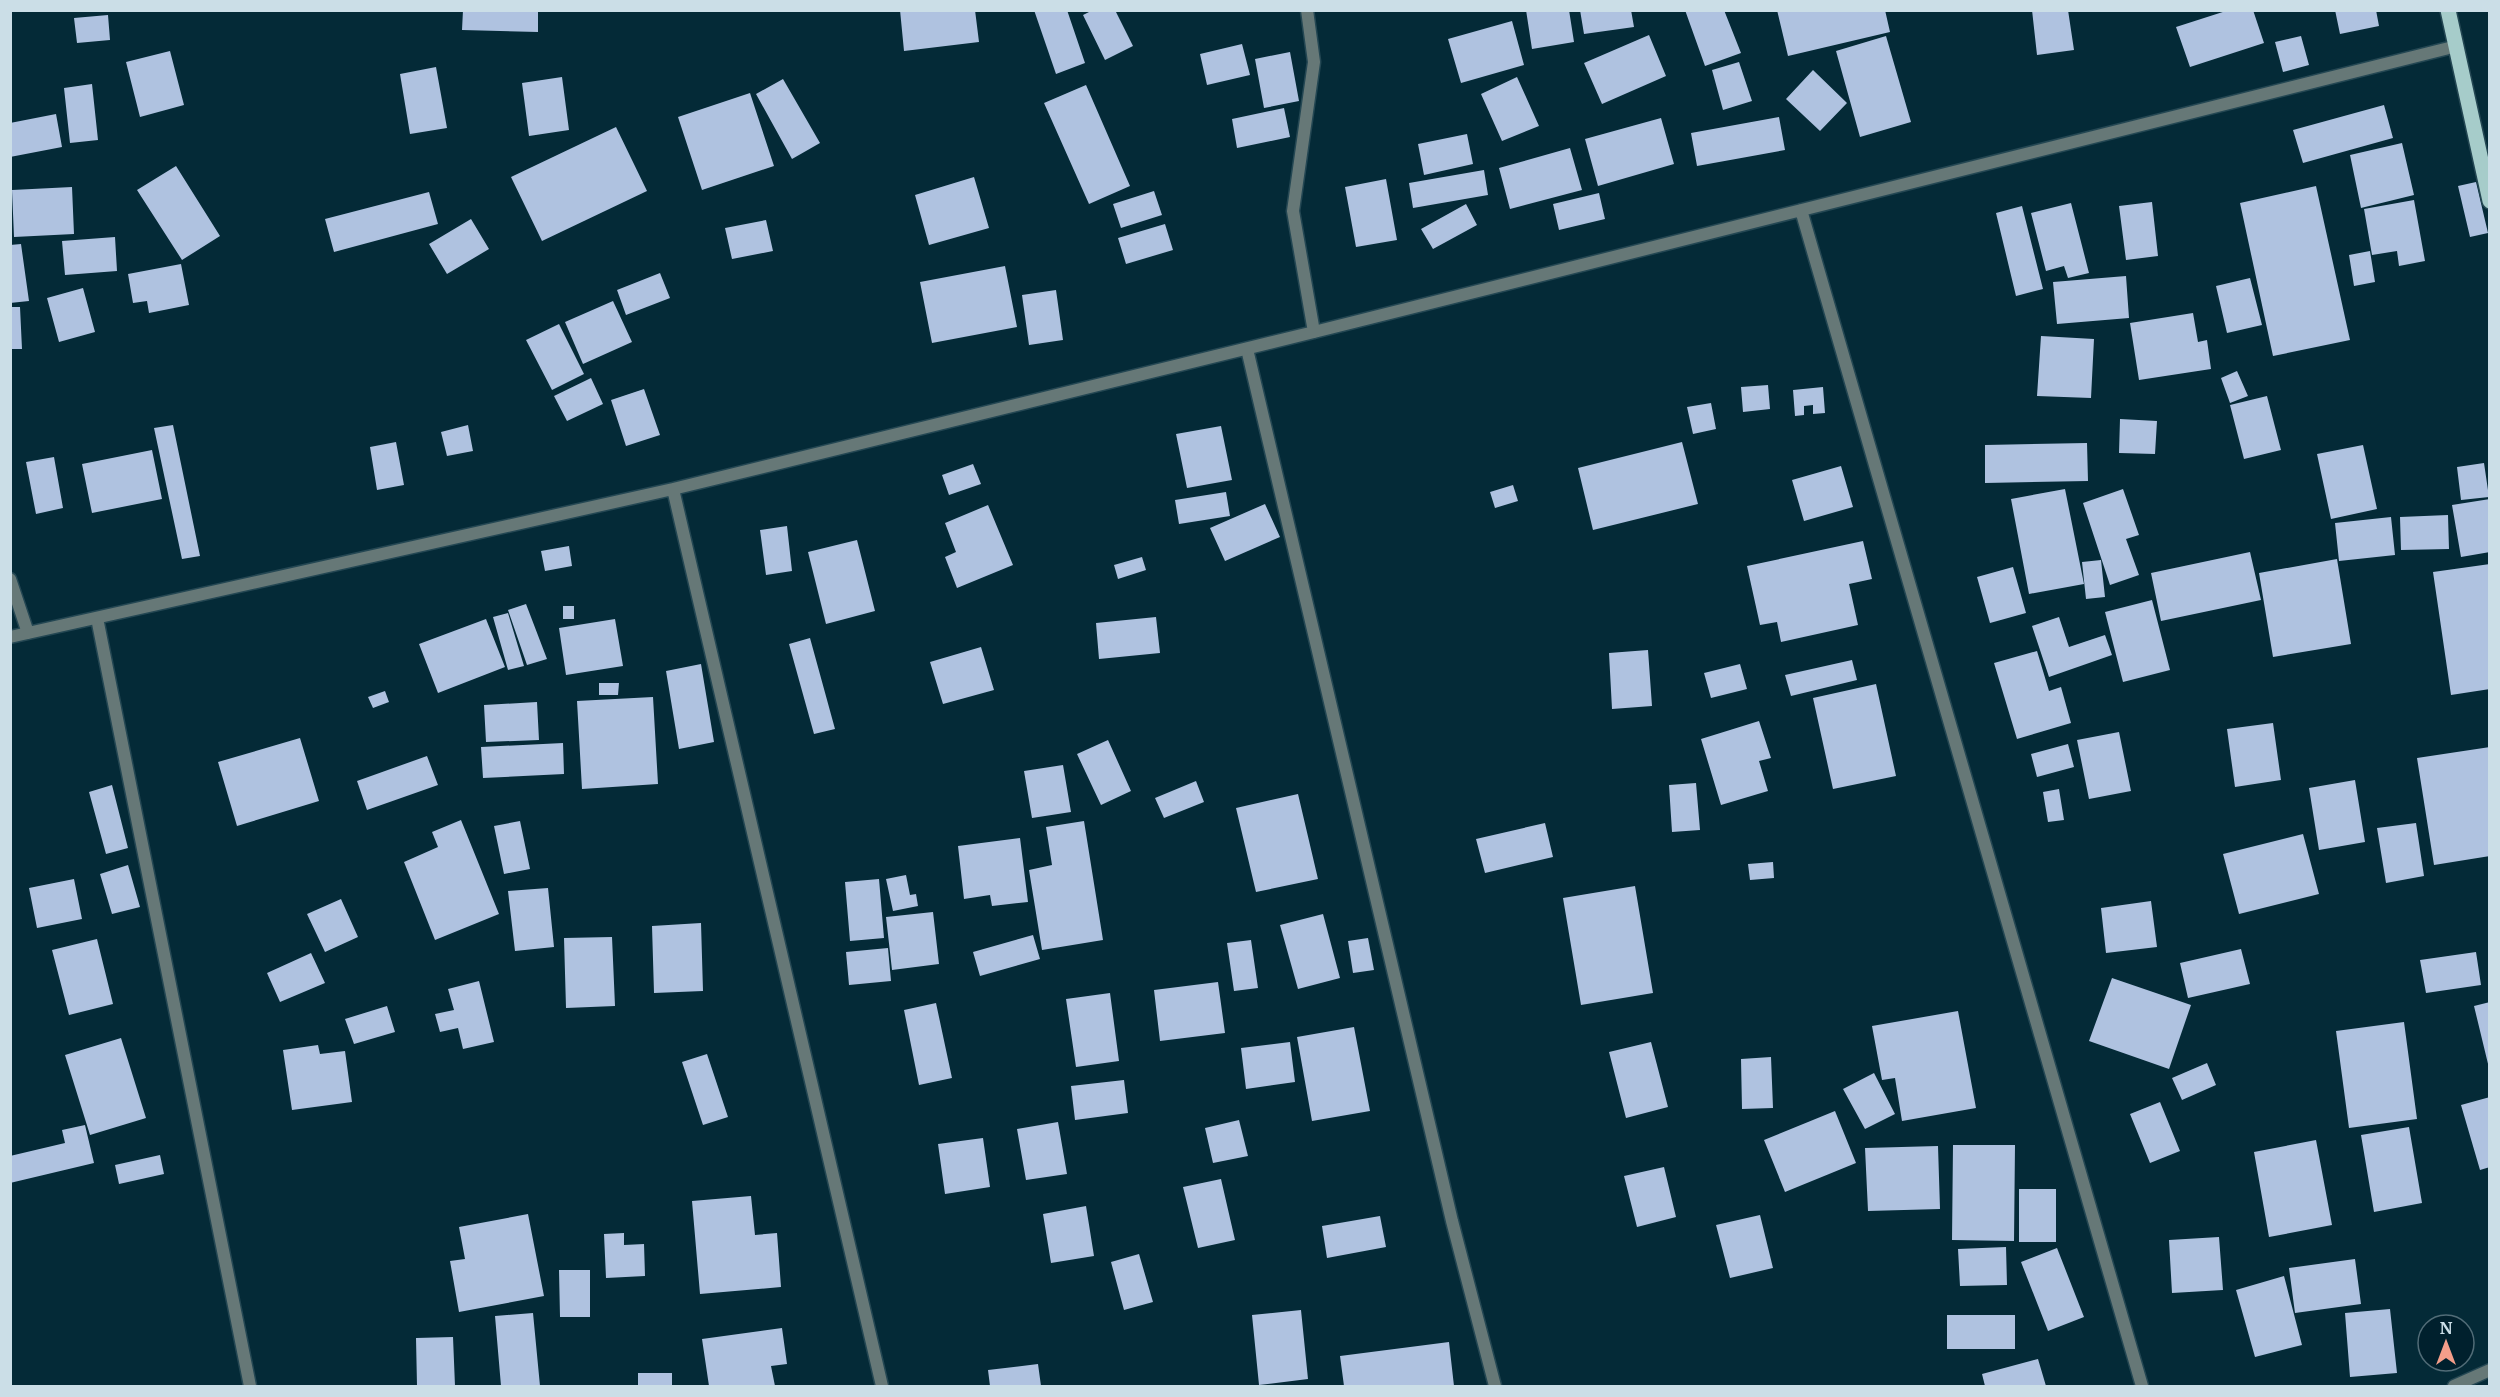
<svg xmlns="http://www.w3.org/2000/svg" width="2500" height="1397" font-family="Merriweather,serif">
<rect width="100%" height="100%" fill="#042a37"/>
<path fill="#afc2e0" d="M 463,10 L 538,10 L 538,32 L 462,30 Z
M 900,10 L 975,10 L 979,42 L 904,51 Z
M 1034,10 L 1067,10 L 1085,63 L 1056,74 Z
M 1093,10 L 1115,10 L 1133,46 L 1105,60 L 1083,15 Z
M 1526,10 L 1569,10 L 1574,42 L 1532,49 Z
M 1580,10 L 1631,10 L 1634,27 L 1584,34 Z
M 1685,10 L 1724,10 L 1741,53 L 1705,66 Z
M 1777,10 L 1885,10 L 1890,32 L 1788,56 Z
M 2032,10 L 2068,10 L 2074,50 L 2037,55 Z
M 2229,10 L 2253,10 L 2264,43 L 2190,67 L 2176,27 Z
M 2335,10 L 2376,10 L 2379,26 L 2340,34 Z
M 108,15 L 110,40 L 77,43 L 74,18 Z
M 1512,21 L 1524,65 L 1461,83 L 1448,39 Z
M 1649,35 L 1666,76 L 1602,104 L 1584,63 Z
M 1886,36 L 1911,122 L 1860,137 L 1836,51 Z
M 2301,36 L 2309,65 L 2283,72 L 2275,42 Z
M 1242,44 L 1250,75 L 1207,85 L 1200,54 Z
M 170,51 L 184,105 L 140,117 L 126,62 Z
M 1290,52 L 1299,101 L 1264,108 L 1255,59 Z
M 1739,62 L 1752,101 L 1723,110 L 1712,70 Z
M 436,67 L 447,128 L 410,134 L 400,74 Z
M 1813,70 L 1847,103 L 1820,131 L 1786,99 Z
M 562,77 L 569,130 L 529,136 L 522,83 Z
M 1517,77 L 1539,126 L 1502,141 L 1481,94 Z
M 783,79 L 820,143 L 792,159 L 756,94 Z
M 92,84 L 98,140 L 70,143 L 64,88 Z
M 1086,85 L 1130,186 L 1089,204 L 1044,103 Z
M 750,93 L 774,166 L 702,190 L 678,117 Z
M 2384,105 L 2393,138 L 2303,163 L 2293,130 Z
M 1284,108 L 1290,137 L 1237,148 L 1232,119 Z
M 56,114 L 62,147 L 10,157 L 10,123 Z
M 1779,117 L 1785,150 L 1697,166 L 1691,133 Z
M 1661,118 L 1674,164 L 1598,186 L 1585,139 Z
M 616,127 L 647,191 L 542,241 L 511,177 Z
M 1467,134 L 1473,164 L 1424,175 L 1418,144 Z
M 2402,143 L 2414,195 L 2361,208 L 2350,155 Z
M 1570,148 L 1582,190 L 1510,209 L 1499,168 Z
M 176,166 L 220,236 L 182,260 L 137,190 Z
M 1484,170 L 1488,195 L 1413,208 L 1409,183 Z
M 974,177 L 989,228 L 929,245 L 915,195 Z
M 1386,179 L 1397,240 L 1356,247 L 1345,187 Z
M 2476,182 L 2488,233 L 2470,237 L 2458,186 Z
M 2316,186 L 2350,340 L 2273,356 L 2240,203 Z
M 72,187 L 74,234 L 14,237 L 12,190 Z
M 1154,191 L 1162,215 L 1121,228 L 1113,204 Z
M 429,192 L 438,224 L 334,252 L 325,219 Z
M 1599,193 L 1605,219 L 1559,230 L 1553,204 Z
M 2414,200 L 2425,261 L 2399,266 L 2397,251 L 2372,255 L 2364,209 Z
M 2152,202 L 2158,256 L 2126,260 L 2119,206 Z
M 2071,203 L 2089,273 L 2068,278 L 2064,266 L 2046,271 L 2031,213 Z
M 1466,204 L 1477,225 L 1433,249 L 1421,229 Z
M 2022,206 L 2043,289 L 2016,296 L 1996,213 Z
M 471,219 L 489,249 L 447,274 L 429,244 Z
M 766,220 L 773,251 L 732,259 L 725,228 Z
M 1165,224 L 1173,250 L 1126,264 L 1118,238 Z
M 115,237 L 117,271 L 65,275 L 62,241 Z
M 21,244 L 29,301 L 10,303 L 10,245 Z
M 2370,251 L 2375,282 L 2354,286 L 2349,255 Z
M 181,264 L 189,305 L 149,313 L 147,301 L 133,303 L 128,274 Z
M 1005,266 L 1017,327 L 932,343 L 920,282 Z
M 660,273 L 670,298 L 626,315 L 617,290 Z
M 2126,276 L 2129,318 L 2057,324 L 2053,282 Z
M 2250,278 L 2262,325 L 2227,333 L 2216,286 Z
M 83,288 L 95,332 L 59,342 L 47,298 Z
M 1056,290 L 1063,340 L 1029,345 L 1022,295 Z
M 613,301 L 632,342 L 583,364 L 565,322 Z
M 10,307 L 20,307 L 22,349 L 10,349 Z
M 2193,313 L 2198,342 L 2207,340 L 2211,369 L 2139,380 L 2130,323 Z
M 559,324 L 584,374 L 552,390 L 526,340 Z
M 2041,336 L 2094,339 L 2091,398 L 2037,396 Z
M 2237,371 L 2248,396 L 2230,403 L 2221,378 Z
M 591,378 L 603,404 L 567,421 L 554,396 Z
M 1768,385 L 1770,409 L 1743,412 L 1741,387 Z
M 1823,387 L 1825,413 L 1813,414 L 1813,405 L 1804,406 L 1804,415 L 1795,416 L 1793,390 Z
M 644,389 L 660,435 L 626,446 L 611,400 Z
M 2267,396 L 2281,450 L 2244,459 L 2230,405 Z
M 1711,403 L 1716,429 L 1693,434 L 1687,407 Z
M 2120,419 L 2157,421 L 2155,454 L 2119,453 Z
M 173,425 L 200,556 L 182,559 L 154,428 Z
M 468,425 L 473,451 L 447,456 L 441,432 Z
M 1221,426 L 1232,480 L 1187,488 L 1176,434 Z
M 396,442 L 404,485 L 377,490 L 370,447 Z
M 1682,442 L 1698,504 L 1593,530 L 1578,468 Z
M 2087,443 L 2088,481 L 1985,483 L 1985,445 Z
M 2363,445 L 2377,509 L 2331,519 L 2317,454 Z
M 152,450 L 162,499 L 92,513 L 82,464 Z
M 54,457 L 63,508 L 36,514 L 26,462 Z
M 2484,463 L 2489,497 L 2461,500 L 2457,467 Z
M 973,464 L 981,484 L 949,495 L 942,475 Z
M 1841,466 L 1853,507 L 1804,521 L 1792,480 Z
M 1513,485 L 1518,501 L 1495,508 L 1490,492 Z
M 2065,489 L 2084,584 L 2029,594 L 2011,499 Z
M 2123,489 L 2139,535 L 2126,539 L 2139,575 L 2110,585 L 2083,503 Z
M 1226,492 L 1230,516 L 1179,524 L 1175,500 Z
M 2490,499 L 2490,552 L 2461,557 L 2452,505 Z
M 1265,504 L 1280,537 L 1225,561 L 1210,528 Z
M 988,505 L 1013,565 L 957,588 L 945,557 L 956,552 L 945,523 Z
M 2448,515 L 2449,549 L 2401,550 L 2400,517 Z
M 2391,517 L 2395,555 L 2339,561 L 2335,523 Z
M 787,526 L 792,571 L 766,575 L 760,530 Z
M 857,540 L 875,611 L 826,624 L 808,552 Z
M 1863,541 L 1872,579 L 1849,584 L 1858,625 L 1781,642 L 1777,622 L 1760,625 L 1747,566 Z
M 569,546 L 572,566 L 545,571 L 541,551 Z
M 2250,552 L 2261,600 L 2161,621 L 2151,573 Z
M 1142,557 L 1146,570 L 1118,579 L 1114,565 Z
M 2337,559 L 2351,644 L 2273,657 L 2259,573 Z
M 2101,560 L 2105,597 L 2086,599 L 2082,562 Z
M 2490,564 L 2490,689 L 2451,695 L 2433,572 Z
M 2013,567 L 2026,613 L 1990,623 L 1977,577 Z
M 2152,600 L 2170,670 L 2123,682 L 2105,612 Z
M 526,604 L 547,659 L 527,665 L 508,610 Z
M 563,606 L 574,606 L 574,619 L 563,619 Z
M 508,613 L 524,666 L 508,670 L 493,617 Z
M 1156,617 L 1160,653 L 1099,659 L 1096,623 Z
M 2059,617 L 2069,647 L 2105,635 L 2112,655 L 2049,677 L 2032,626 Z
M 486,619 L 505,667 L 438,693 L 419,644 Z
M 615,619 L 623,666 L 566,675 L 559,628 Z
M 810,638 L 835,729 L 814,734 L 789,644 Z
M 981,647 L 994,690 L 943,704 L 930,662 Z
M 1648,650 L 1652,706 L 1612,709 L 1609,653 Z
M 2037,651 L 2049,691 L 2061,687 L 2071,723 L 2017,739 L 1994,663 Z
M 1852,660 L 1857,680 L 1791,696 L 1785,675 Z
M 701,664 L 714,742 L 679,749 L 666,671 Z
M 1740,664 L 1747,689 L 1711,698 L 1704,673 Z
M 599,683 L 619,683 L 618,695 L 599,695 Z
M 1876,684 L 1896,776 L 1833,789 L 1813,698 Z
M 385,691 L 389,702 L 373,708 L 368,697 Z
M 653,697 L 658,784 L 582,789 L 577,701 Z
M 537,702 L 539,740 L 486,742 L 484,705 Z
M 1759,721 L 1771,758 L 1759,761 L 1768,791 L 1721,805 L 1701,739 Z
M 2273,723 L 2281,780 L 2235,787 L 2227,729 Z
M 2119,732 L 2131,791 L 2089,799 L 2077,740 Z
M 300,738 L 319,801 L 237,826 L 218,762 Z
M 1108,740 L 1131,791 L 1101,805 L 1077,754 Z
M 563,743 L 564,774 L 483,778 L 481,747 Z
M 2068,744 L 2074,767 L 2037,777 L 2031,754 Z
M 2490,747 L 2490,856 L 2434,865 L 2417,758 Z
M 427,756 L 438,785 L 367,810 L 357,781 Z
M 1063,765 L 1071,812 L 1032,818 L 1024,771 Z
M 2355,780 L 2365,842 L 2319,850 L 2309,788 Z
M 1196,781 L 1204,802 L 1164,818 L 1155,798 Z
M 1696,783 L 1700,830 L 1672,832 L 1669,785 Z
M 112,785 L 128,848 L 106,854 L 89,792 Z
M 2059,789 L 2064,820 L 2048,822 L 2043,792 Z
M 1298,794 L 1318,879 L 1256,892 L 1236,808 Z
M 461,820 L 499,914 L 435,940 L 404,862 L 438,847 L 432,832 Z
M 520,821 L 530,869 L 504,874 L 494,826 Z
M 1084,821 L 1103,940 L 1042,950 L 1029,870 L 1052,865 L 1046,827 Z
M 1545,823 L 1553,857 L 1485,873 L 1476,839 Z
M 2416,823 L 2424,876 L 2386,883 L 2377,828 Z
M 2303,834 L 2319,894 L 2239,914 L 2223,854 Z
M 1020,838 L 1028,902 L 992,906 L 990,895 L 964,899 L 958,846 Z
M 1773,862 L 1774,878 L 1750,880 L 1748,864 Z
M 128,865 L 140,907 L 112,914 L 100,874 Z
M 906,875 L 910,895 L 916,894 L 918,906 L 893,911 L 886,879 Z
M 74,879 L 82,919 L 37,928 L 29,888 Z
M 879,879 L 884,938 L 850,941 L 845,882 Z
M 1635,886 L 1653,993 L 1581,1005 L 1563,898 Z
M 548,888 L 554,947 L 515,951 L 508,891 Z
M 341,899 L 358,937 L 325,952 L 307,914 Z
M 2151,901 L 2157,947 L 2106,953 L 2101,908 Z
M 933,912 L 939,964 L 892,970 L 886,917 Z
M 1323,914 L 1340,978 L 1298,989 L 1280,925 Z
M 701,923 L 703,991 L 654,993 L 652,926 Z
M 1033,935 L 1040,959 L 980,976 L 973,952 Z
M 612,937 L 615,1006 L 566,1008 L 564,938 Z
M 1368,938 L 1374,970 L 1353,973 L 1348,941 Z
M 97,939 L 113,1004 L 69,1015 L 52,950 Z
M 1251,940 L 1258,988 L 1234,991 L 1227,943 Z
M 888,948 L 891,981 L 849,985 L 846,952 Z
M 2241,949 L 2250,984 L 2188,998 L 2180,963 Z
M 2476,952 L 2481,985 L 2426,993 L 2420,960 Z
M 311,953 L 325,983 L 280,1002 L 267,973 Z
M 2112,978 L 2191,1005 L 2169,1069 L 2089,1041 Z
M 479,981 L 494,1042 L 463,1049 L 458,1028 L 440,1032 L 435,1014 L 454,1010 L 448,989 Z
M 1218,982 L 1225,1033 L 1160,1041 L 1154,990 Z
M 1110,993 L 1119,1061 L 1076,1067 L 1066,999 Z
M 2490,1002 L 2490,1068 L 2489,1068 L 2474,1006 Z
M 936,1003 L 952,1078 L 919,1085 L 904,1010 Z
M 387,1006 L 395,1032 L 354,1044 L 345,1019 Z
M 1958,1011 L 1976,1108 L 1902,1121 L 1895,1078 L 1882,1080 L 1872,1026 Z
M 2404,1022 L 2417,1119 L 2349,1128 L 2336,1031 Z
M 1354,1027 L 1370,1111 L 1312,1121 L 1297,1037 Z
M 121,1038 L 146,1118 L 90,1135 L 65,1055 Z
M 1290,1042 L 1295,1082 L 1246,1089 L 1241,1048 Z
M 1651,1042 L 1668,1107 L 1626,1118 L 1609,1052 Z
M 318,1045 L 320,1054 L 345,1051 L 352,1102 L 292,1110 L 283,1050 Z
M 707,1054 L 728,1117 L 703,1125 L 682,1062 Z
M 1771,1057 L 1773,1108 L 1742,1109 L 1741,1059 Z
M 2207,1063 L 2216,1085 L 2182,1100 L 2172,1078 Z
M 1874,1073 L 1895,1114 L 1865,1129 L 1843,1089 Z
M 1124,1080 L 1128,1113 L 1075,1120 L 1071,1086 Z
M 2490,1097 L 2490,1167 L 2480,1170 L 2461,1105 Z
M 2160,1102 L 2180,1151 L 2150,1163 L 2130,1114 Z
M 1835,1111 L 1856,1163 L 1785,1192 L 1764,1140 Z
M 1239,1120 L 1248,1156 L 1213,1163 L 1205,1128 Z
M 1058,1122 L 1067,1174 L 1026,1180 L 1017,1129 Z
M 85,1125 L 94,1163 L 10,1183 L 10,1156 L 65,1143 L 62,1130 Z
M 2409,1127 L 2422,1203 L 2374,1212 L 2361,1135 Z
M 983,1138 L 990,1187 L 945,1194 L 938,1144 Z
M 2316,1140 L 2332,1225 L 2269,1237 L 2254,1152 Z
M 1953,1145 L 2015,1145 L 2014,1241 L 1952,1240 Z
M 1938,1146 L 1940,1209 L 1868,1211 L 1865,1148 Z
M 160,1155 L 164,1174 L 119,1184 L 115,1165 Z
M 1664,1167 L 1676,1217 L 1637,1227 L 1624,1176 Z
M 1221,1179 L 1235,1240 L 1198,1248 L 1183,1187 Z
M 2019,1189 L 2056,1189 L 2056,1242 L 2019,1242 Z
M 751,1196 L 755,1235 L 777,1233 L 781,1287 L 700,1294 L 692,1201 Z
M 1086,1206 L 1094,1256 L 1051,1263 L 1043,1214 Z
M 528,1214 L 544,1296 L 459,1312 L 450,1261 L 465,1259 L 459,1227 Z
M 1760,1215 L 1773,1268 L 1730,1278 L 1716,1225 Z
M 1380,1216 L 1386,1247 L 1327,1258 L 1322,1226 Z
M 624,1233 L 624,1245 L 644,1244 L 645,1276 L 606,1278 L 604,1234 Z
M 2219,1237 L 2223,1290 L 2172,1293 L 2169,1240 Z
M 2006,1247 L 2007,1285 L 1960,1286 L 1958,1249 Z
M 2057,1248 L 2084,1317 L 2048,1331 L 2021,1262 Z
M 1139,1254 L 1153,1302 L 1124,1310 L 1111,1262 Z
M 2355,1259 L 2361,1304 L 2295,1313 L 2289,1268 Z
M 559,1270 L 590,1270 L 590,1317 L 560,1317 Z
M 2284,1276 L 2302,1345 L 2255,1357 L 2236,1290 Z
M 2390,1309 L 2397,1373 L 2350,1377 L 2345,1313 Z
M 1301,1310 L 1308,1379 L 1259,1385 L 1252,1315 Z
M 533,1313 L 540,1386 L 501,1386 L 495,1316 Z
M 1947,1315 L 2015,1315 L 2015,1349 L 1947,1349 Z
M 782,1328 L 787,1364 L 771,1366 L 775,1386 L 709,1386 L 702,1339 Z
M 453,1337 L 455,1386 L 417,1386 L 416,1338 Z
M 1449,1342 L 1454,1386 L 1344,1386 L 1340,1356 Z
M 2038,1359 L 2046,1386 L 1985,1386 L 1982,1374 Z
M 1038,1364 L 1041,1386 L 990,1386 L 988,1370 Z
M 638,1373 L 672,1373 L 672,1386 L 638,1386 Z"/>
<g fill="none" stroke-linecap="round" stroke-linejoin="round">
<g stroke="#244753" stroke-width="15">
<path id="street" d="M 1307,10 L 1314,62 L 1293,211 L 1314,332
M 1801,210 L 2142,1386
M 1247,349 L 1452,1221 L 1495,1386
M 673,489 L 882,1386
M 10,579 L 28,633
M 97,618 L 250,1386
M 10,637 L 673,489 L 1314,332 L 2457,46
M 2454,1386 L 2490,1370"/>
</g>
<g stroke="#244753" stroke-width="18">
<path id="primary" d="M 2448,10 L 2490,201"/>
</g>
<use href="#street" stroke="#667877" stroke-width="12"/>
<use href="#primary" stroke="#a6ccca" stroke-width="15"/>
</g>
<rect width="2500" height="1397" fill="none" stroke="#cbdee7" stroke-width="24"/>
<g transform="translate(2446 1343)"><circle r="28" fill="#00202d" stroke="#516c77" stroke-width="1.5"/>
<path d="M0-4.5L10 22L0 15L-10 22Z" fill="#f49e8a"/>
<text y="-9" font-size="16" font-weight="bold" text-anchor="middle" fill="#cbdee7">N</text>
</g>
</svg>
